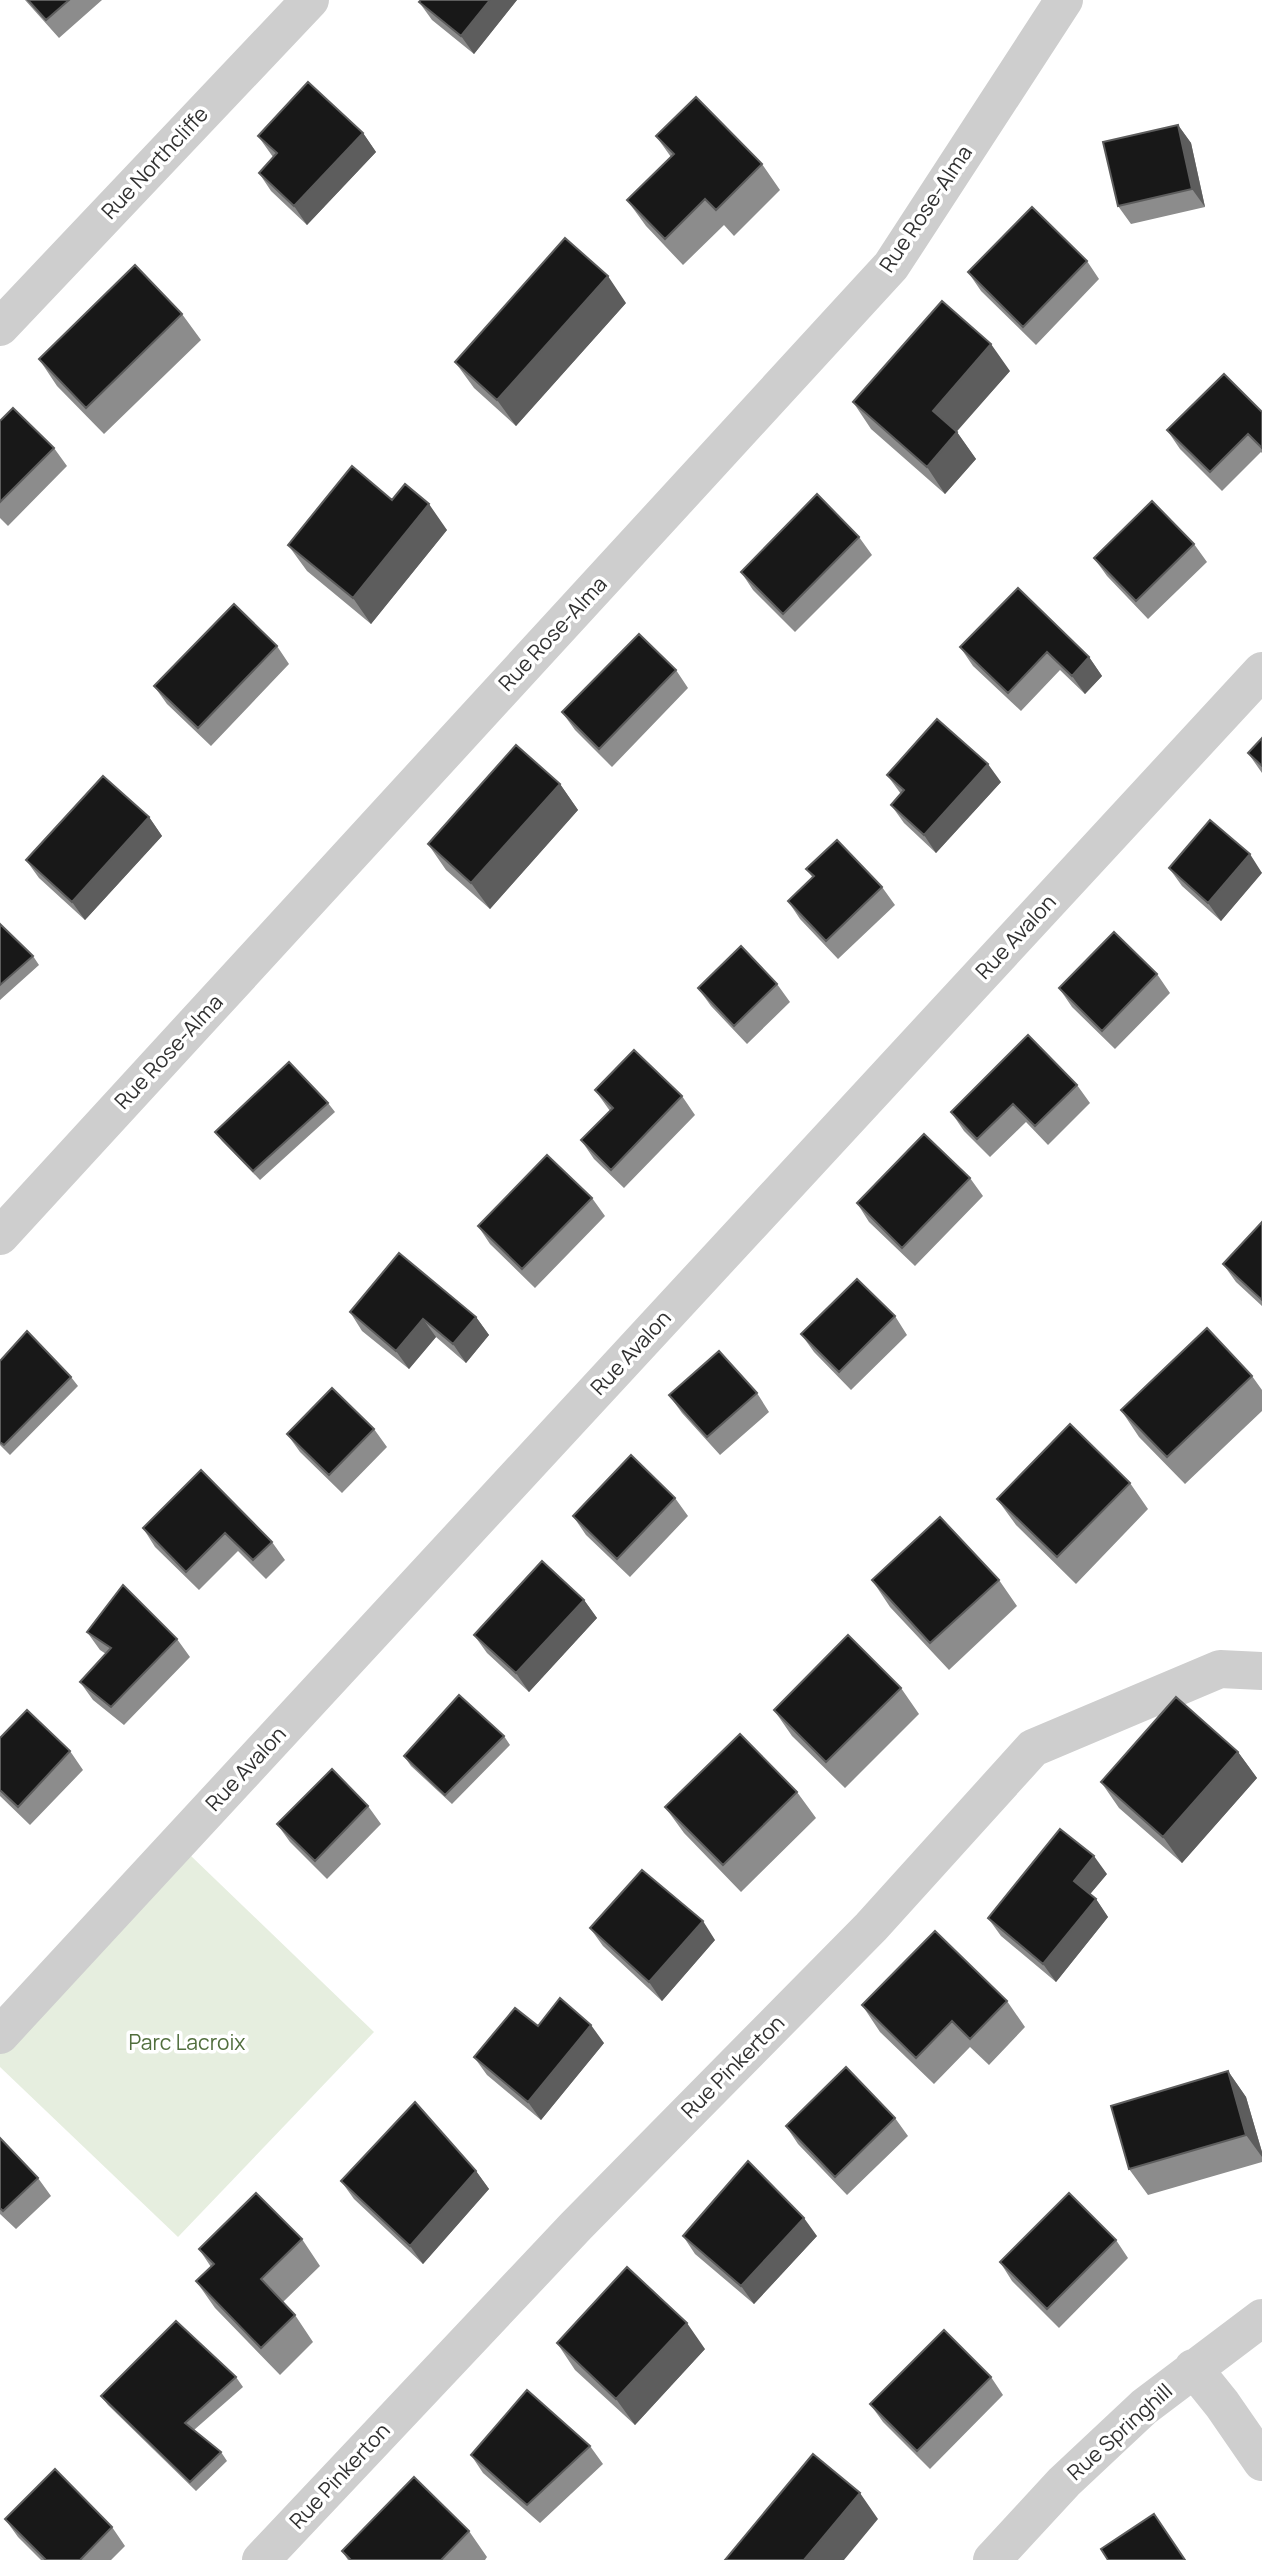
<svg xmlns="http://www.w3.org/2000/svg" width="1262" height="2560" font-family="Manrope,sans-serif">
<rect width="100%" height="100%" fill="#fff"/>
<path fill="#e6eedf" d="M 190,1855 L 374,2032 L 178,2237 L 0,2067 L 0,2054 Z"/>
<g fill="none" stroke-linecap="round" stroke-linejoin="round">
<path stroke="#cecece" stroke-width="38" d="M 0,327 L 310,0
M 0,1236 L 891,266 L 1064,0
M 0,2035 L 1262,671
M 1193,2368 L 1222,2404 L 1262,2462
M 261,2560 L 576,2226 L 871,1927 L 1033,1748 L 1220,1669 L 1262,1671
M 992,2560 L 1064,2482 L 1144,2407 L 1262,2318"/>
</g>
<path fill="#8c8c8c" d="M 25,0 L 102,0 L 59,38 Z
M 517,0 L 474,54 L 432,20 L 419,2 Z
M 1178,125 L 1191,143 L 1205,207 L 1131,224 L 1118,206 Z
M 363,133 L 376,152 L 307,225 L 271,191 L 259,173 L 273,157 L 258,136 Z
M 656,136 L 762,164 L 780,190 L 734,236 L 724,225 L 683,265 L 646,226 L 627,200 L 671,157 Z
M 1087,261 L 1099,279 L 1036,345 L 981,291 L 968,272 Z
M 626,303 L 516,426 L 474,388 L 455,362 Z
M 182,314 L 201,340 L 104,434 L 57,386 L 39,359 Z
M 1010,371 L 956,431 L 976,459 L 945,494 L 871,429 L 853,402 Z
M 1262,412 L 1262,453 L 1261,452 L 1222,491 L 1180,449 L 1167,430 Z
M 0,421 L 54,448 L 67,466 L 8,526 L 0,518 Z
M 392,500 L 447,530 L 371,624 L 307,571 L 288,545 Z
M 859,537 L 872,555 L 795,632 L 753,590 L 741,572 Z
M 1194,544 L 1207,562 L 1148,619 L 1107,576 L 1094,558 Z
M 1018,588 L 1089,657 L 1102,676 L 1085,694 L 1060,670 L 1021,711 L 973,666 L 960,647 Z
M 277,646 L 289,664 L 211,746 L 167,704 L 154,686 Z
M 676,670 L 688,688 L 612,767 L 575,730 L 562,712 Z
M 1262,738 L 1262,773 L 1248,753 Z
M 887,775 L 1001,782 L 936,853 L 904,823 L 891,805 L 901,794 Z
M 560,784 L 578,810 L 490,909 L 446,870 L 428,844 Z
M 149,817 L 162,836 L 85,920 L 39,878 L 26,860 Z
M 1169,868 L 1262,872 L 1221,921 L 1182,886 Z
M 806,869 L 882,887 L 895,905 L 838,959 L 800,919 L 788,901 L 813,878 Z
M 0,924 L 33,956 L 39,965 L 0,1000 Z
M 1157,974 L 1170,993 L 1115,1049 L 1072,1007 L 1059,988 Z
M 777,984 L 790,1002 L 747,1044 L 711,1006 L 698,988 Z
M 1077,1085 L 1090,1103 L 1048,1145 L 1026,1122 L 990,1157 L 964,1131 L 951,1112 Z
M 595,1090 L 682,1096 L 695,1115 L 624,1188 L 594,1159 L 581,1140 L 610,1111 Z
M 328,1103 L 335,1112 L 260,1180 L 222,1141 L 215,1132 Z
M 970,1178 L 983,1196 L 915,1266 L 869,1222 L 857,1203 Z
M 592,1198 L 605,1216 L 535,1288 L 490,1244 L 478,1226 Z
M 1262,1222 L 1262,1306 L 1236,1282 L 1223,1264 Z
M 350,1312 L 476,1317 L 489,1335 L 466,1363 L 436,1337 L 409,1369 L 362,1331 Z
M 895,1316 L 907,1335 L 851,1390 L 814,1352 L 801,1334 Z
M 0,1361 L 71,1377 L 78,1386 L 10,1455 L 0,1445 Z
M 1252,1376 L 1262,1390 L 1262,1411 L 1185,1484 L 1139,1437 L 1121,1410 Z
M 757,1393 L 769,1412 L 720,1455 L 682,1413 L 669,1395 Z
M 374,1429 L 387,1447 L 342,1493 L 300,1452 L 287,1434 Z
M 201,1470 L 272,1542 L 285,1560 L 266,1579 L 238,1551 L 199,1590 L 155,1547 L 143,1528 Z
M 1130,1483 L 1148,1509 L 1076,1584 L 1016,1525 L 997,1499 Z
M 675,1498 L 688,1516 L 630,1577 L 586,1535 L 573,1516 Z
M 872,1580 L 999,1580 L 1017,1606 L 949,1670 L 890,1607 Z
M 584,1600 L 597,1618 L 529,1692 L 487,1653 L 474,1635 Z
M 87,1632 L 177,1639 L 190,1657 L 124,1725 L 93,1700 L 80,1682 L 106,1654 L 100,1650 Z
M 901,1688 L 919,1714 L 845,1788 L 792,1736 L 774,1710 Z
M 504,1736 L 510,1745 L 452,1804 L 411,1766 L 404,1756 Z
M 0,1738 L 70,1751 L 83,1770 L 30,1825 L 0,1796 Z
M 1238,1752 L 1257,1778 L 1182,1863 L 1119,1808 L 1101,1782 Z
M 797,1792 L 816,1818 L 741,1892 L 684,1833 L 665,1807 Z
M 368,1806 L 381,1824 L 327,1879 L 290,1842 L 277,1824 Z
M 1107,1874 L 1090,1894 L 1096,1899 L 1108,1917 L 1056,1982 L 1001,1936 L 988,1918 Z
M 590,1928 L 715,1940 L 662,2001 L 603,1946 Z
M 1007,2001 L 1025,2027 L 989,2065 L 970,2047 L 934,2084 L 880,2032 L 862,2005 Z
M 538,2026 L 604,2043 L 541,2120 L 487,2075 L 474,2057 Z
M 1228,2071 L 1246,2097 L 1262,2152 L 1262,2162 L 1148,2195 L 1129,2169 Z
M 895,2118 L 908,2136 L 847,2195 L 798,2144 L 786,2126 Z
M 0,2138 L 38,2178 L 51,2196 L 16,2229 L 0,2214 Z
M 476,2171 L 489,2189 L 423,2264 L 354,2199 L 341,2181 Z
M 683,2236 L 817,2236 L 754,2304 L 695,2254 Z
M 302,2239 L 320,2266 L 283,2302 L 295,2315 L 313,2342 L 280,2375 L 215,2308 L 196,2281 L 211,2267 L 199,2249 Z
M 1116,2240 L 1128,2258 L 1059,2328 L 1012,2281 L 1000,2262 Z
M 557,2343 L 705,2349 L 635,2425 L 575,2370 Z
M 236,2377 L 243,2387 L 194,2430 L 221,2452 L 227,2461 L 196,2491 L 108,2405 L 101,2396 Z
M 991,2377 L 1003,2395 L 930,2469 L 883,2422 L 870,2404 Z
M 590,2446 L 603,2464 L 540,2523 L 483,2473 L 471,2455 Z
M 5,2519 L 112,2527 L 125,2546 L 111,2560 L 41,2560 L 18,2537 Z
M 469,2531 L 487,2557 L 485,2560 L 348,2560 L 342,2551 Z"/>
<path fill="#5d5d5d" d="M 490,0 L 517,0 L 474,54 L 461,36 Z
M 1178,125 L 1191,143 L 1205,207 L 1192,189 Z
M 363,133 L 376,152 L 307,225 L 294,206 Z
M 608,276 L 626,303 L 516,426 L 497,400 Z
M 991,344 L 1010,371 L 952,437 L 933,411 Z
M 957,432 L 976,459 L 945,494 L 927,467 Z
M 429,504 L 447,530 L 371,624 L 353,598 Z
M 1089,657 L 1102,676 L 1085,694 L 1072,676 Z
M 988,764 L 1001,782 L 936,853 L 924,835 Z
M 560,784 L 578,810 L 490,909 L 471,883 Z
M 149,817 L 162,836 L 85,920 L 72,902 Z
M 1250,854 L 1262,873 L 1221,921 L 1208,903 Z
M 476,1317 L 489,1335 L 466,1363 L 453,1344 Z
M 423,1319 L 436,1337 L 409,1369 L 396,1351 Z
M 584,1600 L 597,1618 L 529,1692 L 516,1673 Z
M 1238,1752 L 1257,1778 L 1182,1863 L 1163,1837 Z
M 1094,1856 L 1107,1874 L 1086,1899 L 1074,1881 Z
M 1096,1899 L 1108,1917 L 1056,1982 L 1043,1964 Z
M 703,1921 L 715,1940 L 662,2001 L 649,1982 Z
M 591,2025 L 604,2043 L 541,2120 L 528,2102 Z
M 1228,2071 L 1246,2097 L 1262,2152 L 1262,2157 L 1246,2135 Z
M 476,2171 L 489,2189 L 423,2264 L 410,2246 Z
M 804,2218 L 817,2236 L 754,2304 L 741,2286 Z
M 687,2323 L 705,2349 L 635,2425 L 616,2399 Z
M 860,2493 L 878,2519 L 844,2560 L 804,2560 Z"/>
<path fill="#181818" stroke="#5d5d5d" stroke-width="2" d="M 28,0 L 69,0 L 46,20 Z
M 421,0 L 490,0 L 461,36 L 419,2 Z
M 308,82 L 363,133 L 294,206 L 259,173 L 277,153 L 258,136 Z
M 696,97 L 762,164 L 716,210 L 705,199 L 665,239 L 627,200 L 674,154 L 656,136 Z
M 1178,125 L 1192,189 L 1118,206 L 1103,142 Z
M 1032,207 L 1087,261 L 1023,327 L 968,272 Z
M 565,238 L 608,276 L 497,400 L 455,362 Z
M 135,265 L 182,314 L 86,408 L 39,359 Z
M 942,301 L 991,344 L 933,411 L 957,432 L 927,467 L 853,402 Z
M 1224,374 L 1262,412 L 1262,448 L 1248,434 L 1210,472 L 1167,430 Z
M 13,408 L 54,448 L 0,502 L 0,421 Z
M 352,466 L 392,500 L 405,484 L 429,504 L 353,598 L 288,545 Z
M 817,494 L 859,537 L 783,614 L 741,572 Z
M 1152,501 L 1194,544 L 1136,601 L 1094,558 Z
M 1018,588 L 1089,657 L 1072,676 L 1047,652 L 1008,693 L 960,647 Z
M 234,604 L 277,646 L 198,728 L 154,686 Z
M 639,634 L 676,670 L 599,749 L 562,712 Z
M 937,719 L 988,764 L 924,835 L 891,805 L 904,790 L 887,775 Z
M 1262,738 L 1262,766 L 1248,753 Z
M 516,745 L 560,784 L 471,883 L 428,844 Z
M 103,776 L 149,817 L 72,902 L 26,860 Z
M 1210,820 L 1250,854 L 1208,903 L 1169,868 Z
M 837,840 L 882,887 L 826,941 L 788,901 L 814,876 L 806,869 Z
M 0,924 L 33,956 L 0,985 Z
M 1114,932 L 1157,974 L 1102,1031 L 1059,988 Z
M 741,946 L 777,984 L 734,1026 L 698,988 Z
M 1028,1035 L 1077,1085 L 1035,1126 L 1013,1104 L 977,1139 L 951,1112 Z
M 634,1050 L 682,1096 L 611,1170 L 581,1140 L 613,1108 L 595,1090 Z
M 289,1062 L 328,1103 L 253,1171 L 215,1132 Z
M 924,1134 L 970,1178 L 902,1248 L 857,1203 Z
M 547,1155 L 592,1198 L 522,1269 L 478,1226 Z
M 1262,1222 L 1262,1300 L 1223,1264 Z
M 399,1253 L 476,1317 L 453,1344 L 423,1319 L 396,1351 L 350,1312 Z
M 857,1279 L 895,1316 L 839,1372 L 801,1334 Z
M 1207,1328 L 1252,1376 L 1167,1457 L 1121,1410 Z
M 27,1331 L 71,1377 L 4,1445 L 0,1442 L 0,1361 Z
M 719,1351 L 757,1393 L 707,1437 L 669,1395 Z
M 332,1388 L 374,1429 L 329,1475 L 287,1434 Z
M 1070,1424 L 1130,1483 L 1057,1557 L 997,1499 Z
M 631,1455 L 675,1498 L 617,1559 L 573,1516 Z
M 201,1470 L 272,1542 L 253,1560 L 225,1533 L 186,1572 L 143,1528 Z
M 940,1517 L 999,1580 L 930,1643 L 872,1580 Z
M 542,1561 L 584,1600 L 516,1673 L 474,1635 Z
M 123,1585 L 177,1639 L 111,1707 L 80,1682 L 111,1648 L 87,1632 Z
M 848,1635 L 901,1688 L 826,1762 L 774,1710 Z
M 459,1695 L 504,1736 L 445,1795 L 404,1756 Z
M 1176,1697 L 1238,1752 L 1163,1837 L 1101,1782 Z
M 27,1710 L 70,1751 L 18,1807 L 0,1790 L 0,1738 Z
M 740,1734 L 797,1792 L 723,1865 L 665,1807 Z
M 332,1769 L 368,1806 L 315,1861 L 277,1824 Z
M 1060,1829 L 1094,1856 L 1074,1881 L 1096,1899 L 1043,1964 L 988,1918 Z
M 642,1870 L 703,1921 L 649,1982 L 590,1928 Z
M 935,1931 L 1007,2001 L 970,2039 L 952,2021 L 916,2058 L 862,2005 Z
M 560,1998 L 591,2025 L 528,2102 L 474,2057 L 515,2008 L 538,2026 Z
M 846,2067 L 895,2118 L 835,2177 L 786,2126 Z
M 1228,2071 L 1246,2135 L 1129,2169 L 1111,2106 Z
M 415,2102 L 476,2171 L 410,2246 L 341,2181 Z
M 0,2138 L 38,2178 L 3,2211 L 0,2208 Z
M 748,2161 L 804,2218 L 741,2286 L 683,2236 Z
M 256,2193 L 302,2239 L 261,2279 L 295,2315 L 261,2348 L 196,2281 L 214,2264 L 199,2249 Z
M 1069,2193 L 1116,2240 L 1047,2309 L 1000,2262 Z
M 627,2267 L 687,2323 L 616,2399 L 557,2343 Z
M 176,2321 L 236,2377 L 185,2423 L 221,2452 L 190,2482 L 101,2396 Z
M 944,2330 L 991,2377 L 917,2451 L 870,2404 Z
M 527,2390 L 590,2446 L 527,2505 L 471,2455 Z
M 813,2454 L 860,2493 L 804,2560 L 725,2560 Z
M 55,2469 L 112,2527 L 80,2560 L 46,2560 L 5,2519 Z
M 414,2477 L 469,2531 L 441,2560 L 351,2560 L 342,2551 Z
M 1154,2514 L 1185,2560 L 1108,2560 L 1101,2549 Z"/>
<g text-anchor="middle" stroke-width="7" stroke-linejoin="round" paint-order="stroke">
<g font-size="21" fill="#313131" stroke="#fff">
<text transform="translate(155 163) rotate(-47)" y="7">Rue Northcliffe</text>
<text transform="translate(926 209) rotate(-56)" y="7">Rue Rose-Alma</text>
<text transform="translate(553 634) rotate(-47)" y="7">Rue Rose-Alma</text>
<text transform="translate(1016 937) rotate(-47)" y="7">Rue Avalon</text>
<text transform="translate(169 1052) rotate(-47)" y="7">Rue Rose-Alma</text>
<text transform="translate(631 1353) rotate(-47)" y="7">Rue Avalon</text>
<text transform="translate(246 1769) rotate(-47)" y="7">Rue Avalon</text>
<text transform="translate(733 2067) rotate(-45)" y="7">Rue Pinkerton</text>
<text transform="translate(1120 2432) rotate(-42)" y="7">Rue Springhill</text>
<text transform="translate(340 2476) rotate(-47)" y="7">Rue Pinkerton</text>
</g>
<g font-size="21" fill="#516e3d" stroke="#fff">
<text x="187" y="2050">Parc Lacroix</text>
</g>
</g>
</svg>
